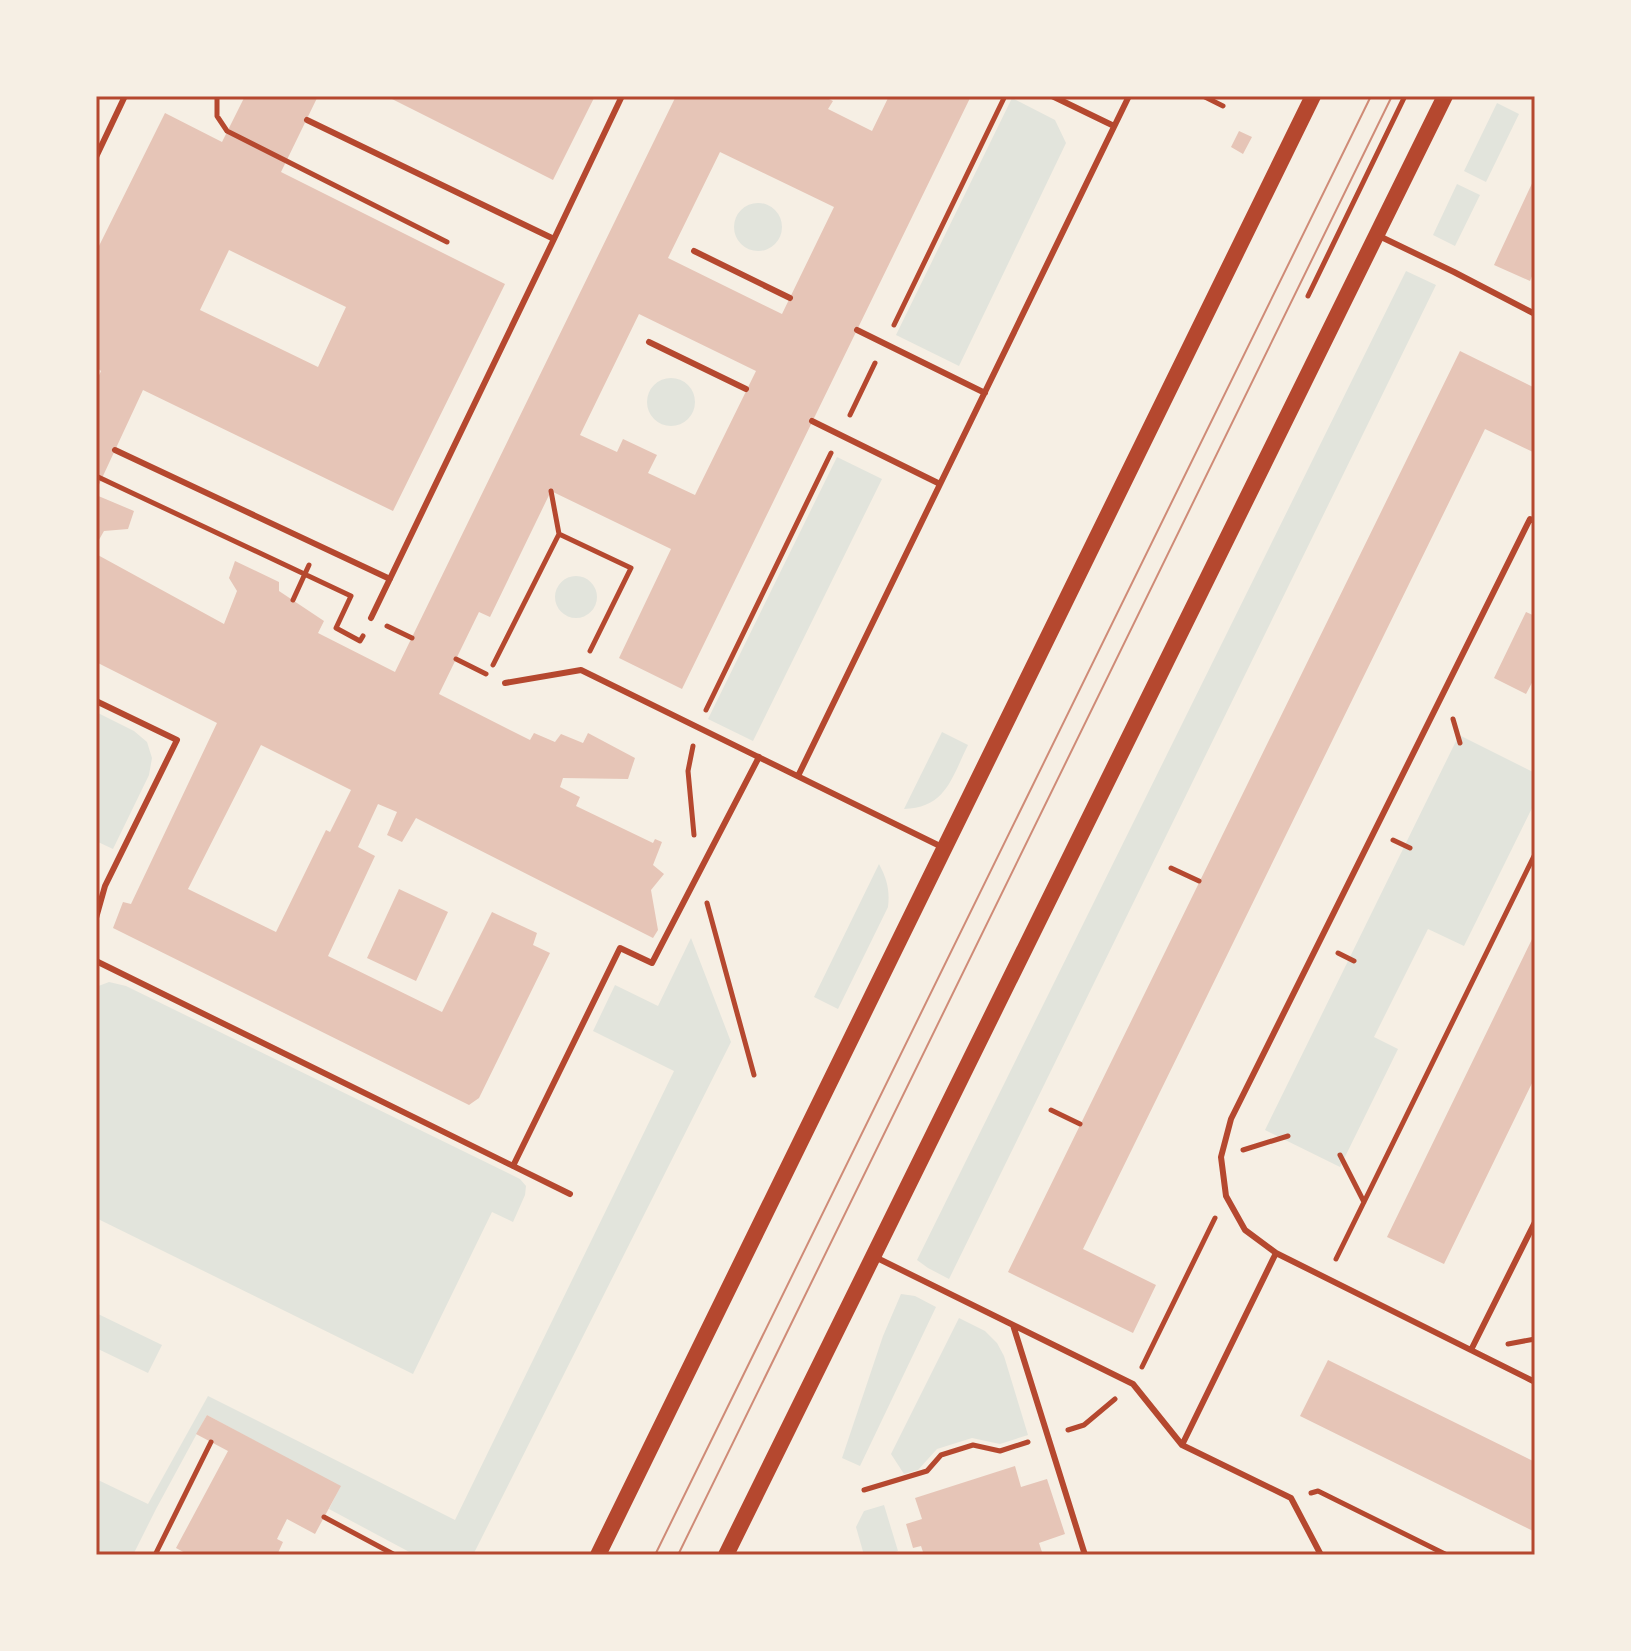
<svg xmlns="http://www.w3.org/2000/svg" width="1631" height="1651" font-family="Rubik,sans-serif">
<rect width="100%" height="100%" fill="#f6efe4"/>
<path fill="#e2e4dc" d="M 1012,98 L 1055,120 L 1066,143 L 959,366 L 896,335 Z
M 1497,103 L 1519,114 L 1486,182 L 1464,171 Z
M 1457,184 L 1480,195 L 1455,246 L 1433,235 Z
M734 227a24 24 0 1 1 48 0a24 24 0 1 1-48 0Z
M 1406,271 L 1436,285 L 949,1279 L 928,1268 L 917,1260 Z
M647 402a24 24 0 1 1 48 0a24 24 0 1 1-48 0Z
M 837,457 L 882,479 L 753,741 L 708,719 Z
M555 597a21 21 0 1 1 42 0a21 21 0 1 1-42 0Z
M 96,712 L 134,731 L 147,742 L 152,758 L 149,775 L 113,849 L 96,841 Z
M 942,732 L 968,745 C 952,777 946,808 904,809 Z
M 1459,735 L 1535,773 L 1535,802 L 1464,946 L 1428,929 L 1374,1037 L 1398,1049 L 1340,1167 L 1265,1130 Z
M 879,864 C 887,879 890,890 888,907 L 838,1009 L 814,997 Z
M 691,938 L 731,1042 L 473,1555 L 415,1555 L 329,1509 L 340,1487 L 207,1415 L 156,1509 L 133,1555 L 96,1555 L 96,1479 L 148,1504 L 208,1396 L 455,1520 L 674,1071 L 593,1031 L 615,985 L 658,1006 Z
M 109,982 L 126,986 L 520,1179 L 526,1186 L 525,1195 L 513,1222 L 492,1212 L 413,1374 L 96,1218 L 96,987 Z
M 901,1294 L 915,1296 L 936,1307 L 860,1466 L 842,1458 L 883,1336 Z
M 96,1313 L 162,1345 L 148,1373 L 96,1348 Z
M 959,1318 L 985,1331 L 997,1343 L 1004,1356 L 1028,1435 L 1000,1444 L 972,1438 L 937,1449 L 918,1470 L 904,1474 L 891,1454 Z
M 884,1505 L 898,1551 L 886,1555 L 864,1555 L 856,1527 L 864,1511 Z"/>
<path fill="#e6c5b7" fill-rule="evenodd" d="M 245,96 L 318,96 L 281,172 L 505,284 L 393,511 L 143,390 L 96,491 L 96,382 L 101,371 L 96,367 L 96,252 L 165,113 L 222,142 ZM 229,250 L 346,307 L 318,367 L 200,310 Z
M 386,96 L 595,96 L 553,180 Z
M 676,96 L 823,96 L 833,101 L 828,109 L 872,131 L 889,96 L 971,96 L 682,689 L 619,658 L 671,549 L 551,491 L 490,617 L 479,612 L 439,694 L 530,740 L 534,733 L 555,742 L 561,734 L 583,743 L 588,733 L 635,758 L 628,779 L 563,778 L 560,787 L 580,797 L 576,806 L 653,843 L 655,839 L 662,842 L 653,865 L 664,874 L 651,890 L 658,930 L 653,938 L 416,818 L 402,842 L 387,835 L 397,812 L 378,804 L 358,847 L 375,856 L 328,956 L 442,1012 L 492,912 L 537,933 L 533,945 L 550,953 L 479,1098 L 469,1105 L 113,928 L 123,902 L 131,904 L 217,723 L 96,662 L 96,554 L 224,624 L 237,591 L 229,578 L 235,561 L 279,582 L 279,591 L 324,621 L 318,633 L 395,672 ZM 720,152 L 834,207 L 782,314 L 668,258 ZM 639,314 L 756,371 L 695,495 L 648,473 L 657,455 L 623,439 L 617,452 L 580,435 ZM 261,745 L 351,790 L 330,832 L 326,830 L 276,932 L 188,889 Z
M 1239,131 L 1252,137 L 1243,154 L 1231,147 Z
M 1535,177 L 1535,269 L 1530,281 L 1494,265 Z
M 1460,351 L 1535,388 L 1535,453 L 1485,429 L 1083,1249 L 1156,1285 L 1133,1333 L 1008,1272 Z
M 96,495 L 134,511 L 128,529 L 104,531 L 96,545 Z
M 1526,612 L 1535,616 L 1535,677 L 1526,694 L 1494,678 Z
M 399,889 L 448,912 L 416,981 L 367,958 Z
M 1535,933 L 1535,1077 L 1444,1264 L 1387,1237 Z
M 1328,1360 L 1535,1462 L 1535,1532 L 1300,1416 Z
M 207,1415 L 341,1486 L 315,1534 L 287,1519 L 277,1539 L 283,1542 L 277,1555 L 189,1555 L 176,1548 L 228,1451 L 196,1434 Z
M 1015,1466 L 1021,1487 L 1047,1479 L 1065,1534 L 1039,1543 L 1043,1555 L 924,1555 L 921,1546 L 913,1548 L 906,1524 L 922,1519 L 915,1498 Z"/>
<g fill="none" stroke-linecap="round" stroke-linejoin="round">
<path stroke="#b5482f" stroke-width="5" d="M 217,96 L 217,116 L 227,131 L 447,242
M 1203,96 L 1223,106
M 1308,296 L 1405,96
M 894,325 L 1005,96
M 850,415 L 875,363
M 96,476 L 351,596 L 336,628 L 360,641 L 363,636
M 551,491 L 559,534
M 293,600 L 309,565
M 387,626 L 412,638
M 456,659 L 486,674
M 493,665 L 559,534 L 631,568 L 590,651
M 706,710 L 831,453
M 1453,719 L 1460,743
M 693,746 L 688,771 L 694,835
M 1393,840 L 1410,848
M 1171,868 L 1199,881
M 707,903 L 754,1075
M 1338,953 L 1354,961
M 1051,1110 L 1080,1124
M 1243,1150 L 1288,1136
M 1340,1155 L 1364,1202
M 1336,1259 L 1535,854
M 1508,1344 L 1535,1339
M 1142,1367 L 1215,1218
M 1068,1430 L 1084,1425 L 1115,1399
M 864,1490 L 927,1471 L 941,1455 L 973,1445 L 1000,1451 L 1028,1442
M 1311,1493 L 1318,1491 L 1447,1555
M 324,1517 L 395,1555
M 155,1555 L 211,1442"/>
<path stroke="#b5482f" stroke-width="6" d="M 1052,96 L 1114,126
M 307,120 L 554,239 L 622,96
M 96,157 L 125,96
M 1377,235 L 1454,272 L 1535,314
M 694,251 L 790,298
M 857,330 L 985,393
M 649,342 L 746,389
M 812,421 L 940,484
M 115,450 L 390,579
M 1535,521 L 1530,519 L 1231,1119 L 1221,1157 L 1226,1196 L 1245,1230 L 1276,1253 L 1535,1382
M 371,618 L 554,239
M 505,683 L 581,670 L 944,848
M 96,701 L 177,740 L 105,886 L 96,918
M 798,776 L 1129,96
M 96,961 L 570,1194
M 513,1166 L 620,948 L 652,963 L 759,757
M 873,1256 L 1133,1384 L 1182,1445 L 1291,1498 L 1321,1555
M 1013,1325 L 1085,1555
M 1471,1350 L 1535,1222
M 1182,1445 L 1276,1253"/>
<path stroke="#b5482f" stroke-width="16" d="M 598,1555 L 1313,96
M 726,1555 L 1445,96"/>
<path stroke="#cf8b77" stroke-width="2" d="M 655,1555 L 1371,96
M 678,1555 L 1392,96"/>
</g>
<rect width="1631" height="1651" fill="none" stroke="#f6efe4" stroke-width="196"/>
<rect x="98" y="98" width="1435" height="1455" fill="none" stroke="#b5482f" stroke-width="3"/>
</svg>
